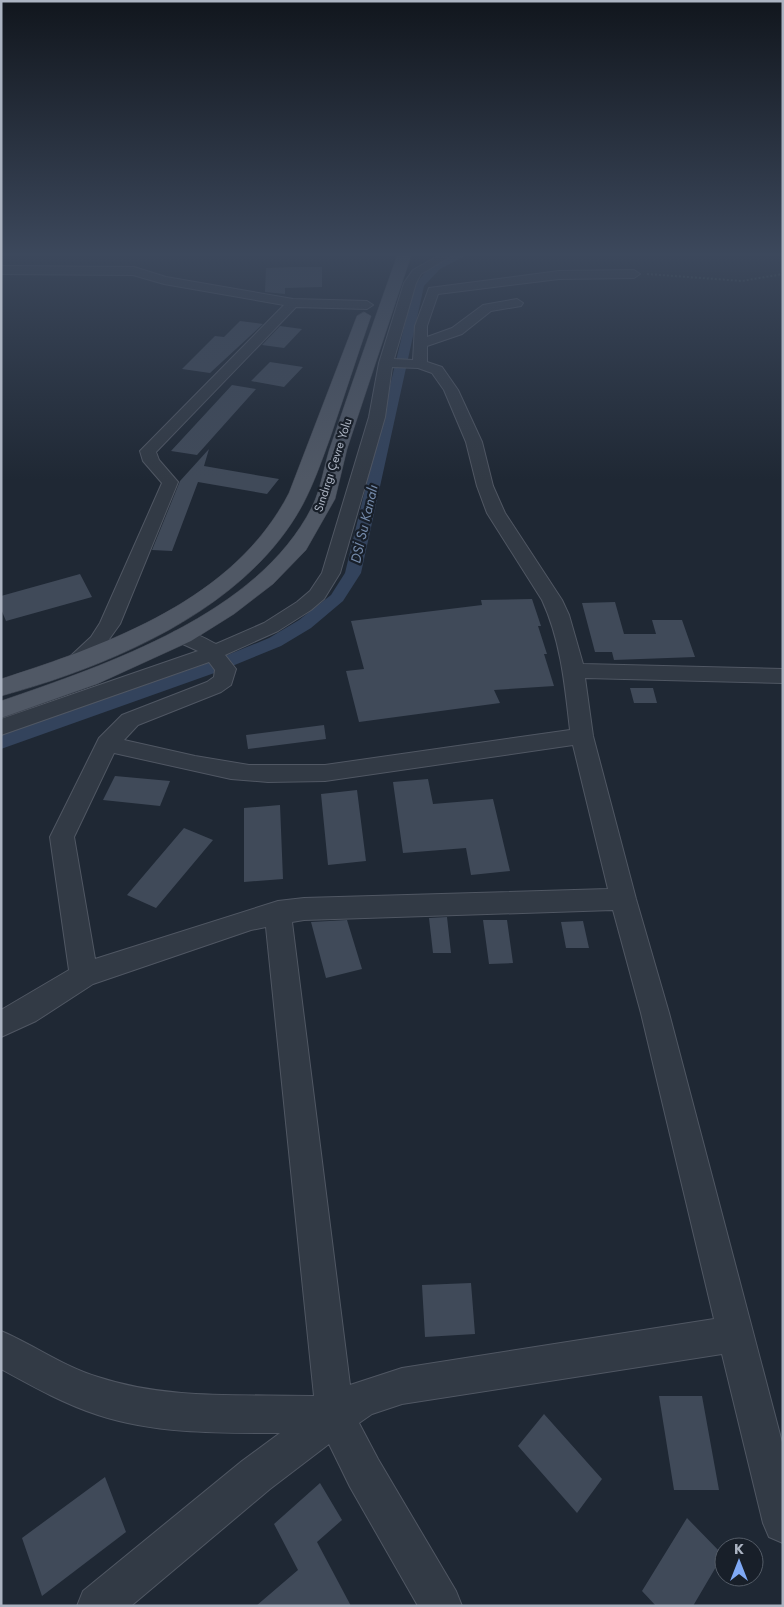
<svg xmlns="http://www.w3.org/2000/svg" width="784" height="1607" font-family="Jost,sans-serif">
<rect width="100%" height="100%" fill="#1f2834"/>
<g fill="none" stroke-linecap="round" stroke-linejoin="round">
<path fill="#33435c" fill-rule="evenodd" d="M 452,256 L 465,256 L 440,269 L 424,286 L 361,573 L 343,601 L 311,628 L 281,646 L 220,671 L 1,749 L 1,735 L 208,663 L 269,638 L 299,620 L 331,595 L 345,573 L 414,286 L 428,269 Z"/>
</g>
<path fill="#404a59" d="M 294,267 L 322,267 L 322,287 L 285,288 L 285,294 L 265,292 L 266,268 Z
M 240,321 L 263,324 L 210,373 L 182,369 L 215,336 L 224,337 Z
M 280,326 L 302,329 L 284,348 L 262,345 Z
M 270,362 L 303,367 L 284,387 L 251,381 Z
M 232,385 L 256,389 L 197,455 L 171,451 Z
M 209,449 L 204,466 L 279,479 L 267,494 L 198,482 L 172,551 L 152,550 L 180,481 Z
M 80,574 L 92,597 L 6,621 L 1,609 L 1,596 Z
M 532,599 L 541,626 L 538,626 L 547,654 L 544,654 L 554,686 L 494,690 L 500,703 L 359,722 L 346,671 L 364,669 L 351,621 L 482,605 L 481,600 Z
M 615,602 L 624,634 L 656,634 L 652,620 L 682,620 L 695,657 L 614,660 L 612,652 L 595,652 L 582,603 Z
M 630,688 L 653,688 L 657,703 L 634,703 Z
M 324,725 L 326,739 L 248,749 L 246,735 Z
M 115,776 L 170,781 L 160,806 L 103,800 Z
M 428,779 L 433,804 L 493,799 L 510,871 L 471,875 L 466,848 L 403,853 L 393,782 Z
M 357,790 L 366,861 L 328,865 L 321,794 Z
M 280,805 L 283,879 L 244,882 L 244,808 Z
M 184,828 L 213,840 L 156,908 L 127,895 Z
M 447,917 L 451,953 L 433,953 L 429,918 Z
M 347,920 L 362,969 L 326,978 L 311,922 Z
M 483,920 L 507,920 L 513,963 L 489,964 Z
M 583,921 L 589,948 L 566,948 L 561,922 Z
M 471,1283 L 475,1334 L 425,1337 L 422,1285 Z
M 659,1396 L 702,1396 L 719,1490 L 674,1490 Z
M 544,1414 L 602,1479 L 577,1513 L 518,1446 Z
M 105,1477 L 126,1532 L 42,1596 L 22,1538 Z
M 320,1483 L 342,1520 L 317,1542 L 351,1606 L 256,1606 L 298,1570 L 274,1524 Z
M 687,1518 L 723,1555 L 693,1606 L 656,1606 L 642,1591 Z"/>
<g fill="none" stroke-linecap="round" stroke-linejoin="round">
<g stroke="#505763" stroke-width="2">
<path id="minor" d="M 438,256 L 451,256 L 421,274 L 416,283 L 394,359 L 413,360 L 415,326 L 429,288 L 559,271 L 634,270 L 640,274 L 634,278 L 559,279 L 438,294 L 427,326 L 427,337 L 452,328 L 483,305 L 517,299 L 523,303 L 521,306 L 491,311 L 462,334 L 427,346 L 427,362 L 442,367 L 458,390 L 482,442 L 493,486 L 505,513 L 562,600 L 569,615 L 583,664 L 783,669 L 783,683 L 585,678 L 593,736 L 636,899 L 669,1013 L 783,1446 L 783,1543 L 769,1537 L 763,1523 L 722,1354 L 402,1404 L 372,1414 L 359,1423 L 378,1459 L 456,1591 L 462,1606 L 418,1606 L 350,1487 L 329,1444 L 270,1489 L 131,1606 L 77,1606 L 83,1591 L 242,1461 L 280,1433 C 219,1433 156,1434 98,1415 C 64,1404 32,1386 1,1369 L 1,1331 C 34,1345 64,1367 98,1377 C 167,1400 242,1394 314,1396 L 266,927 L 251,930 L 93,984 L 36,1021 L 1,1037 L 1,1010 L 69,970 L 50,837 L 99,738 L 122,715 L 207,682 L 214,677 L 215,670 L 209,662 L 1,735 L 1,719 L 198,651 L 174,640 L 171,636 L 174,632 C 188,628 204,638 216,644 L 264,623 L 297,602 L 310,591 L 322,573 L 369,417 L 379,363 L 404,283 L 413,270 ZM 392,367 L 418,368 L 432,373 L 444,390 L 466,442 L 477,486 L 487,513 L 542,600 C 561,641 565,686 570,730 L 325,765 L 249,765 L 195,756 L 124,740 L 138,725 L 221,692 L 231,685 L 236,669 L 225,655 L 278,631 L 311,610 L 324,599 L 340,573 L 385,417 ZM 573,745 L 608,889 L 304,898 L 278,901 L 95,959 L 74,837 L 114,753 L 231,779 L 268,782 L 325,781 ZM 613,910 L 641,1013 L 714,1319 L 402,1368 L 350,1385 L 292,922 L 304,920 Z
M 1,266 L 134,267 L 166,277 L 293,299 L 367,301 L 373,305 L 367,309 L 296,307 L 156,452 L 159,460 L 178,482 L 120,624 L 105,645 L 79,669 L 72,671 L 65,669 L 62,664 L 91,637 L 100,623 L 162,483 L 143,461 L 140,451 L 284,305 L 164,284 L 133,275 L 1,274 Z"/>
</g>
<g stroke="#3c434f" stroke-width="1">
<path id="major" d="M 397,256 L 411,256 L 347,449 L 335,499 L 306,550 L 273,584 L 234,614 L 191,641 L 97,684 L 1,718 L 1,701 C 108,664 258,614 312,507 C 322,487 324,463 332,442 C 353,380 375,318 397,256 Z
M 364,312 L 371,316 C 357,356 344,397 330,438 C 322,460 314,483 303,504 C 247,609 111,666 1,696 L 1,679 C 109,644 234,600 289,493 L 357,316 Z"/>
</g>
<path stroke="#405255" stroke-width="2" stroke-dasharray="2 2" stroke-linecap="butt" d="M 647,274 L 742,281 L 783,274"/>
<use href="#minor" fill="#323a45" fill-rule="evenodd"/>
<use href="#major" fill="#505865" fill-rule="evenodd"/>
</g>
<linearGradient id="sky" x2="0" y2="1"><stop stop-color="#11161d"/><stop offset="0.53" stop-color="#3c485c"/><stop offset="1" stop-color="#3c485c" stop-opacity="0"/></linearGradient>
<rect width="784" height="480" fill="url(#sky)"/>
<g text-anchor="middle" stroke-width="4.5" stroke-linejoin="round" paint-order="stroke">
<g font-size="12" fill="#acb4c2" stroke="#181f29">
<text transform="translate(333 465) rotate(-72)" y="4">Sındırgı Çevre Yolu</text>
</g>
<g font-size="14" font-style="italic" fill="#748aaa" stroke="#181f29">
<text transform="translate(364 524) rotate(-77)" y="5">DSİ Su Kanalı</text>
</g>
</g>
<rect width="784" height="1607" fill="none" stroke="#acb4c2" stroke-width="5"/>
<g transform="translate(739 1562)"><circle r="24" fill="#181f29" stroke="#535b66"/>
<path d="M0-4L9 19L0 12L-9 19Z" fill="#7fa9f5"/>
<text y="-8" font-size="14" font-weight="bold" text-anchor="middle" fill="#acb4c2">K</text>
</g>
</svg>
